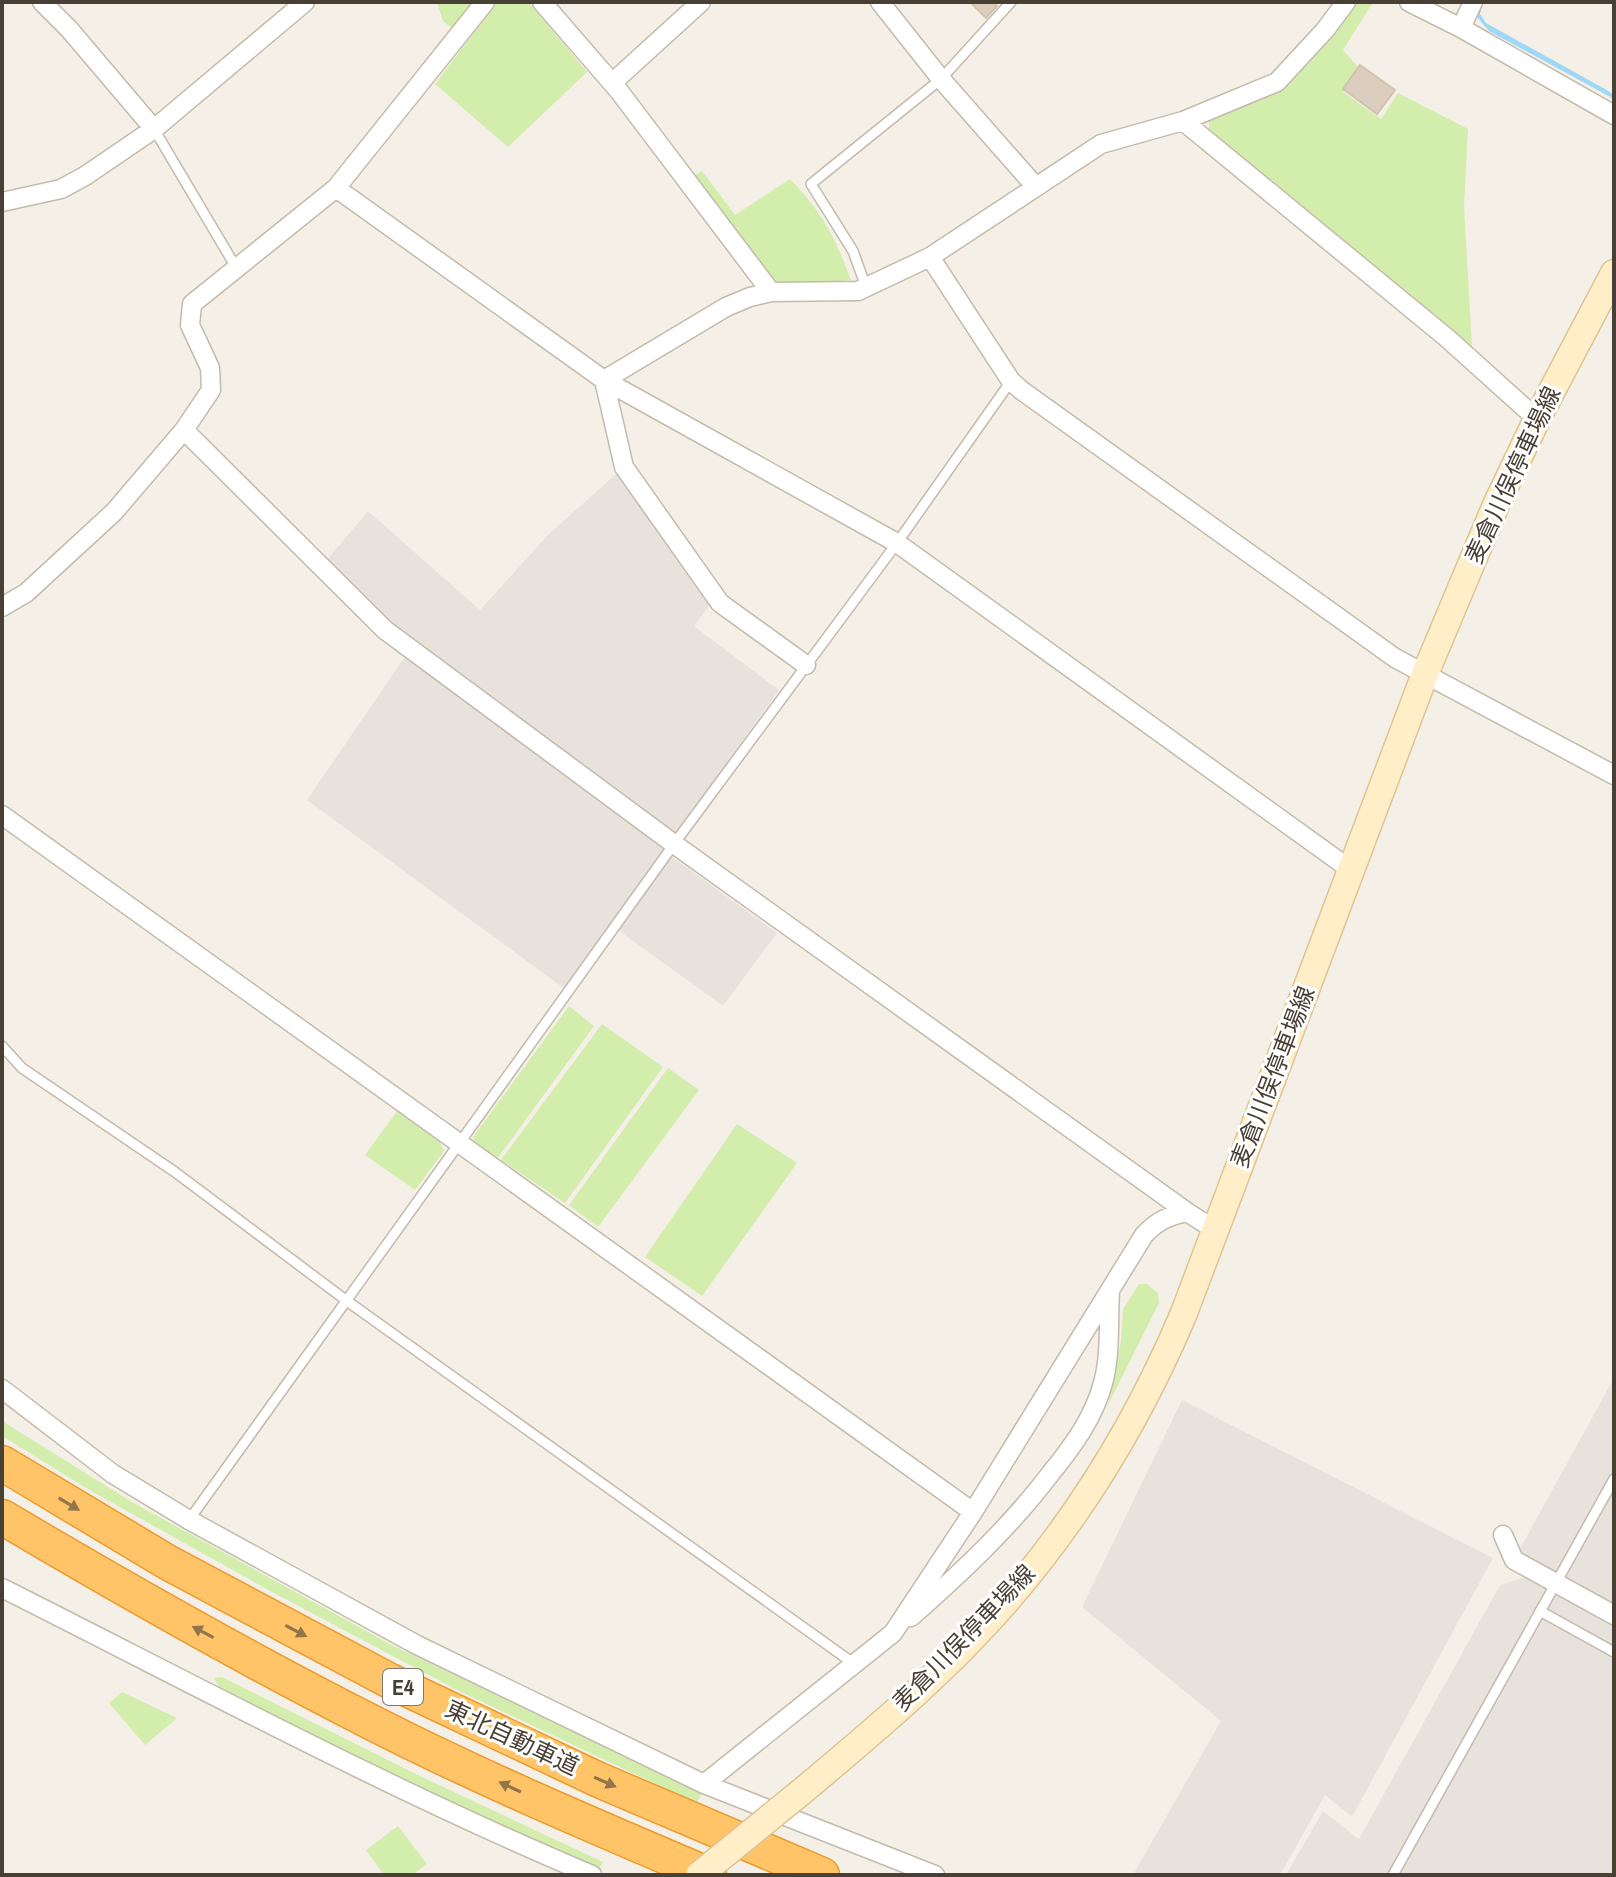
<svg xmlns="http://www.w3.org/2000/svg" width="1616" height="1877" font-family="'Archivo Narrow','Noto Sans JP',sans-serif">
<rect width="100%" height="100%" fill="#f5f0e7"/>
<path fill="#e7e2dc" d="M 617,473 L 713,601 L 694,626 L 779,690 L 664,851 L 777,933 L 723,1006 L 611,925 L 565,989 L 307,800 L 413,645 L 325,562 L 368,511 L 480,610 L 548,535 Z
M 1614,1378 L 1614,1607 L 1517,1554 Z
M 1182,1400 L 1493,1558 L 1352,1817 L 1325,1795 L 1280,1875 L 1133,1875 L 1221,1721 L 1082,1607 Z
M 1525,1577 L 1614,1626 L 1614,1875 L 1286,1875 L 1323,1811 L 1359,1839 L 1500,1585 Z"/>
<path fill="#d3edad" d="M 437,2 L 474,2 L 453,29 L 443,21 Z
M 497,2 L 529,2 L 587,72 L 508,147 L 435,84 Z
M 1354,2 L 1373,2 L 1343,50 L 1359,68 L 1343,92 L 1381,119 L 1398,93 L 1468,129 L 1464,206 L 1472,346 L 1209,130 L 1209,121 L 1265,95 Z
M 702,171 L 735,215 L 790,179 C 823,213 835,237 851,280 L 803,285 L 770,283 L 691,177 Z
M 569,1006 L 594,1026 L 497,1159 L 475,1145 L 473,1137 Z
M 602,1024 L 663,1067 L 565,1203 L 501,1160 Z
M 668,1068 L 699,1090 L 598,1227 L 569,1205 Z
M 398,1110 L 439,1140 L 444,1151 L 415,1190 L 365,1155 Z
M 737,1124 L 797,1163 L 702,1296 L 645,1257 Z
M 1139,1284 L 1147,1284 L 1158,1293 L 1159,1303 L 1108,1405 L 1121,1341 L 1123,1309 Z
M 2,1421 L 132,1502 L 390,1644 L 665,1776 L 704,1790 L 696,1803 L 457,1690 L 272,1592 L 91,1491 L 2,1436 Z
M 222,1677 L 422,1777 L 603,1862 L 599,1869 L 332,1748 L 219,1687 L 214,1678 Z
M 122,1692 L 177,1718 L 145,1745 L 109,1703 Z
M 398,1826 L 427,1864 L 412,1875 L 384,1875 L 366,1850 Z"/>
<path fill="#9fd8f6" d="M 1478,2 L 1482,2 L 1480,14 L 1486,23 L 1605,89 L 1614,95 L 1614,99 L 1489,31 L 1477,17 Z"/>
<path fill="#dbcebf" stroke="#d3c3ae" stroke-width="2" d="M 970,2 L 993,2 L 997,6 L 986,18 Z
M 1360,65 L 1395,90 L 1377,114 L 1343,89 Z"/>
<g fill="none" stroke-linecap="round" stroke-linejoin="round">
<g stroke="#c4baac" stroke-width="12">
<path id="lane" d="M 154,129 L 237,269
M 866,287 L 853,251 L 811,184 L 941,79 L 1011,2
M 2,1046 L 22,1068 L 175,1172 L 347,1301 L 853,1663
M 189,1520 L 674,844 L 897,543 L 1011,381
M 1540,1611 L 1614,1652
M 1393,1875 L 1614,1479"/>
</g>
<g stroke="#c4baac" stroke-width="21">
<path id="street" d="M 42,2 L 69,29 L 154,129
M 542,2 L 619,91 L 771,292
M 880,2 L 941,79 L 1036,187
M 1409,2 L 1461,28 L 1614,115
M 1461,28 L 1473,2
M 612,83 L 701,2
M 1183,121 L 1447,338 L 1537,419
M 336,188 L 604,380 L 897,543 L 1351,870
M 2,202 L 61,189 L 85,176 L 154,129 L 305,2
M 930,257 L 1011,381 L 1021,390 L 1395,658 L 1614,775
M 184,430 L 385,630 L 674,844 L 1187,1212 L 1215,1230
M 2,607 L 26,593 L 114,512 L 184,430 L 211,390 L 210,368 L 190,325 L 192,304 L 336,188 L 485,2
M 806,665 L 720,603 L 624,467 L 604,380 L 726,307 L 750,297 L 771,292 L 858,291 L 930,257 L 1101,144 L 1183,121 L 1277,82 L 1325,30 L 1346,2
M 2,815 L 973,1512
M 2,1389 L 113,1474 L 189,1520 L 417,1645 L 704,1784 L 935,1875
M 1503,1535 L 1514,1560 L 1614,1615
M 2,1588 C 197,1686 390,1790 592,1875
M 911,1617 C 962,1572 1010,1527 1051,1473 C 1073,1446 1094,1417 1103,1383 C 1111,1355 1108,1322 1110,1292
M 704,1784 L 893,1633 L 973,1512 L 1144,1235 C 1157,1221 1168,1216 1187,1212"/>
</g>
<g stroke="#dcc595" stroke-width="29">
<path id="secondary" d="M 800,1793 C 873,1732 947,1670 1009,1598 C 1082,1513 1141,1415 1184,1313 L 1425,674 L 1496,505 L 1537,419 L 1614,273"/>
</g>
<g stroke="#eb9a2c" stroke-width="37">
<path id="highway" d="M 2,1463 L 167,1562 L 390,1681 L 599,1780 L 822,1875
M 2,1517 C 122,1588 243,1657 367,1720 C 478,1777 594,1826 709,1875"/>
</g>
<use href="#lane" stroke="#fff" stroke-width="9"/>
<use href="#street" stroke="#fff" stroke-width="18"/>
<use href="#secondary" stroke="#ffeec7" stroke-width="26"/>
<use href="#highway" stroke="#ffc468" stroke-width="34"/>
<g stroke="#dcc595" stroke-width="29" stroke-linecap="butt">
<path id="secondary-bridge" d="M 699,1875 L 800,1793"/>
</g>
<use href="#secondary-bridge" stroke="#ffeec7" stroke-width="26"/>
</g>
<defs><path id="oneway-solid" d="M-6-.8H1V-3.2L6.5 0L1 3.2V.8H-6Z" transform="scale(2)"/></defs>
<g fill="#927549">
<use href="#oneway-solid" transform="translate(69 1504) rotate(31)"/>
<use href="#oneway-solid" transform="translate(296 1631) rotate(28)"/>
<use href="#oneway-solid" transform="translate(203 1632) rotate(-152)"/>
<use href="#oneway-solid" transform="translate(605 1782) rotate(24)"/>
<use href="#oneway-solid" transform="translate(510 1787) rotate(-155)"/>
</g>
<g text-anchor="middle" stroke-width="6" stroke-linejoin="round" paint-order="stroke">
<rect fill="#fff" stroke="#807972" stroke-width="2" x="383" y="1669" width="40" height="36" rx="6"/>
<g font-size="22" font-weight="bold" fill="#494035">
<text x="403" y="1695">E4</text>
</g>
<g font-size="24" fill="#494035" stroke="#fff">
<text transform="translate(1513 475) rotate(-65)" y="8">麦倉川俣停車場線</text>
<text transform="translate(1273 1077) rotate(-69)" y="8">麦倉川俣停車場線</text>
<text transform="translate(964 1638) rotate(-46)" y="8">麦倉川俣停車場線</text>
<text transform="translate(512 1738) rotate(25)" y="8">東北自動車道</text>
</g>
</g>
<rect width="1616" height="1877" fill="none" stroke="#494035" stroke-width="8"/>
</svg>
